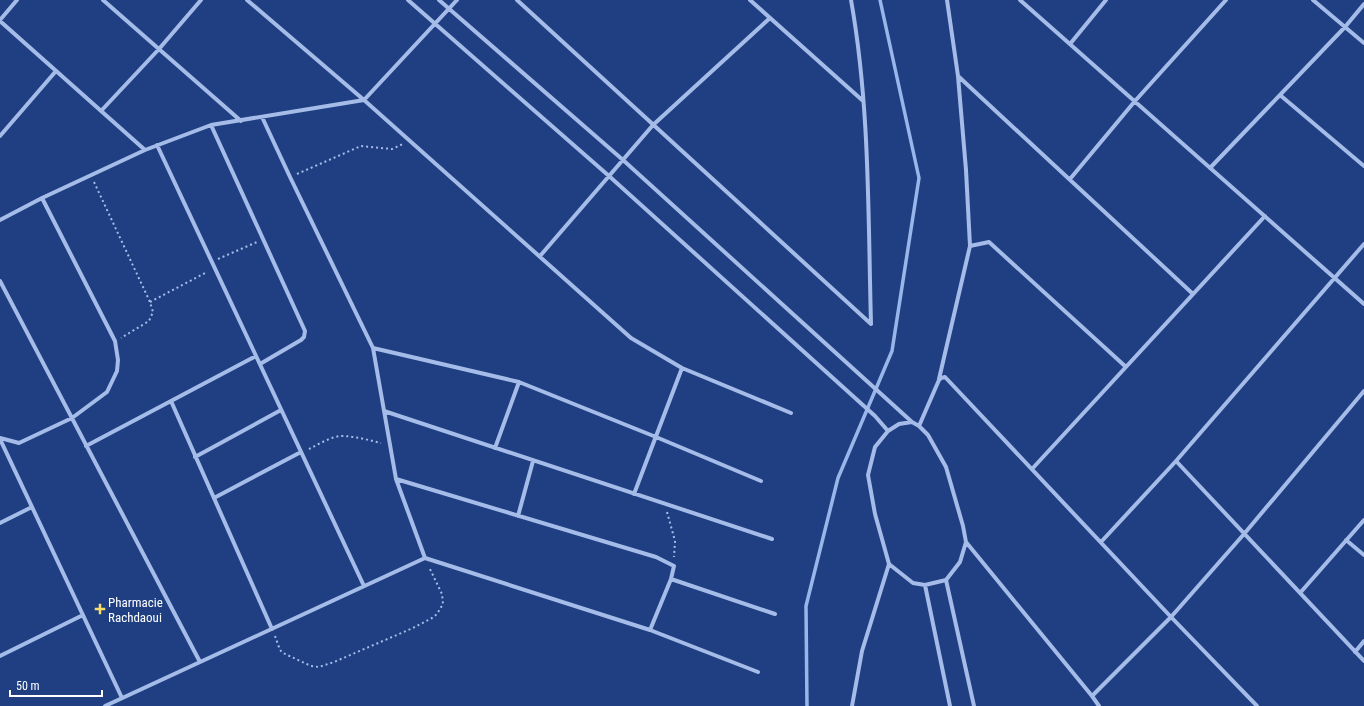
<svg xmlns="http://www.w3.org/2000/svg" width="1364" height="706" font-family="'Roboto Condensed',sans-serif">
<rect width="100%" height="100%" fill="#1f3f82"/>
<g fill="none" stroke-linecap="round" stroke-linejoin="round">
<path stroke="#99b6ea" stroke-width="3.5" d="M 807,706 L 806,606 L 838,478 L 892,351 L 919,178 L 880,0"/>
<path stroke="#a5bce9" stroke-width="2" stroke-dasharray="2 3" stroke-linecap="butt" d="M 297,174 L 361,146 L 392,149 L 403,144
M 94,182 L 150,302 L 153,312 L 149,321 L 121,338
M 218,259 L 257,242
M 150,302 L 207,272
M 309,449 C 319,444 330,437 341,436 C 355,436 368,440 381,443
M 667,512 L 675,541 L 674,557
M 275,636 L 280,650 L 283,653 L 311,666 L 319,667 L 334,662 L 413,628 L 432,618 L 437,614 L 443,604 L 442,594 L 429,567"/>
<path stroke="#a5bce9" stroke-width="4" d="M 103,0 L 241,121
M 247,0 L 364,100 L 631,338 L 682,368 L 791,413
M 408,0 L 609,176 L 875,416 L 888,431
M 439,0 L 623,160 L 912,422
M 517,0 L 871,324
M 750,0 L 862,100
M 851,0 C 870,106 868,216 871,324
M 1020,0 L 1364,304
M 1313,0 L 1364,43
M 0,20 L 17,0
M 0,21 L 145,150
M 1070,44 L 1106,0
M 958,76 L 1193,294
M 1280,95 L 1364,166
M 101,111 L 159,49 L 201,0
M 262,117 L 290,177 L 373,348 L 396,479 L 425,558
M 211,125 L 305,331 L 304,337 L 301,340 L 260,364
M 0,136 L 56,71
M 157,145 L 364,586
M 1210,168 L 1345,27 L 1364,4
M 1070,179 L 1135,101 L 1226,0
M 0,220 L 42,198 L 145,150 L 211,125 L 364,100 L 457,0
M 970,246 L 989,242 L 1126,367
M 540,256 L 653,125 L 770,18
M 0,281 L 200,662
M 373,348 L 519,382 L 656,437 L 761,481
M 939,379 L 970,246 L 966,170 L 958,76 L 947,0
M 171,401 L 272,629
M 384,411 L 772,539
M 912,422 L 919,426 L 928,435 L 946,467 L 963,526 L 966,542 L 960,562 L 946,580 L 925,585 L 913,583 L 889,564 L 875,514 L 868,475 L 875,447 L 888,431 L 899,424 Z
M 919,426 L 939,380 L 941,378 L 945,377 L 1171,617 L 1257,706
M 0,438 L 19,443 L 72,418 L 107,392 L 117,371 L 118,360 L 115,341 L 42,198
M 0,439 L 122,698
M 86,446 L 256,356
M 495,448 L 519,382
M 195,457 L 281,410
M 1176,461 L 1364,661
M 1032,469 L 1265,216
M 396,479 L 656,557 L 674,566 L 671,579 L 650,630
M 634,494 L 682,368
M 214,498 L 301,452
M 518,516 L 533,461
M 0,523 L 32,507
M 1346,540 L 1364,555
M 966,542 L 1092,696 L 1099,706
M 1101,542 L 1176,461 L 1364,244
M 671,579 L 775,614
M 946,580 L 974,706
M 925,585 L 950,706
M 1300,593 L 1364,520
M 1355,652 L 1364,641
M 0,656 L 83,615
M 1092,696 L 1171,617 L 1244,534 L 1364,391
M 105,706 L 425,558 L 650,630 L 758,672
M 852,706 L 862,651 L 889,564"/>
</g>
<path fill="#f7dd65" stroke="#1f3f82" stroke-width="1.5" d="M98 603h4v4h4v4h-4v4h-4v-4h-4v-4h4z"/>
<g text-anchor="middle" stroke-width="3" stroke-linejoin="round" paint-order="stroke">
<g font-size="13" fill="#fff" stroke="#1f3f82" text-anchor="start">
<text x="108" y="607">Pharmacie<tspan x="108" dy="15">Rachdaoui</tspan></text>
</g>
</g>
<path d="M10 690v6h92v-6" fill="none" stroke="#ffffff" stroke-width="2"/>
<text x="16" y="690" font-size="12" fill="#ffffff" stroke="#1f3f82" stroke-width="3" paint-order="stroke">50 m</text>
</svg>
